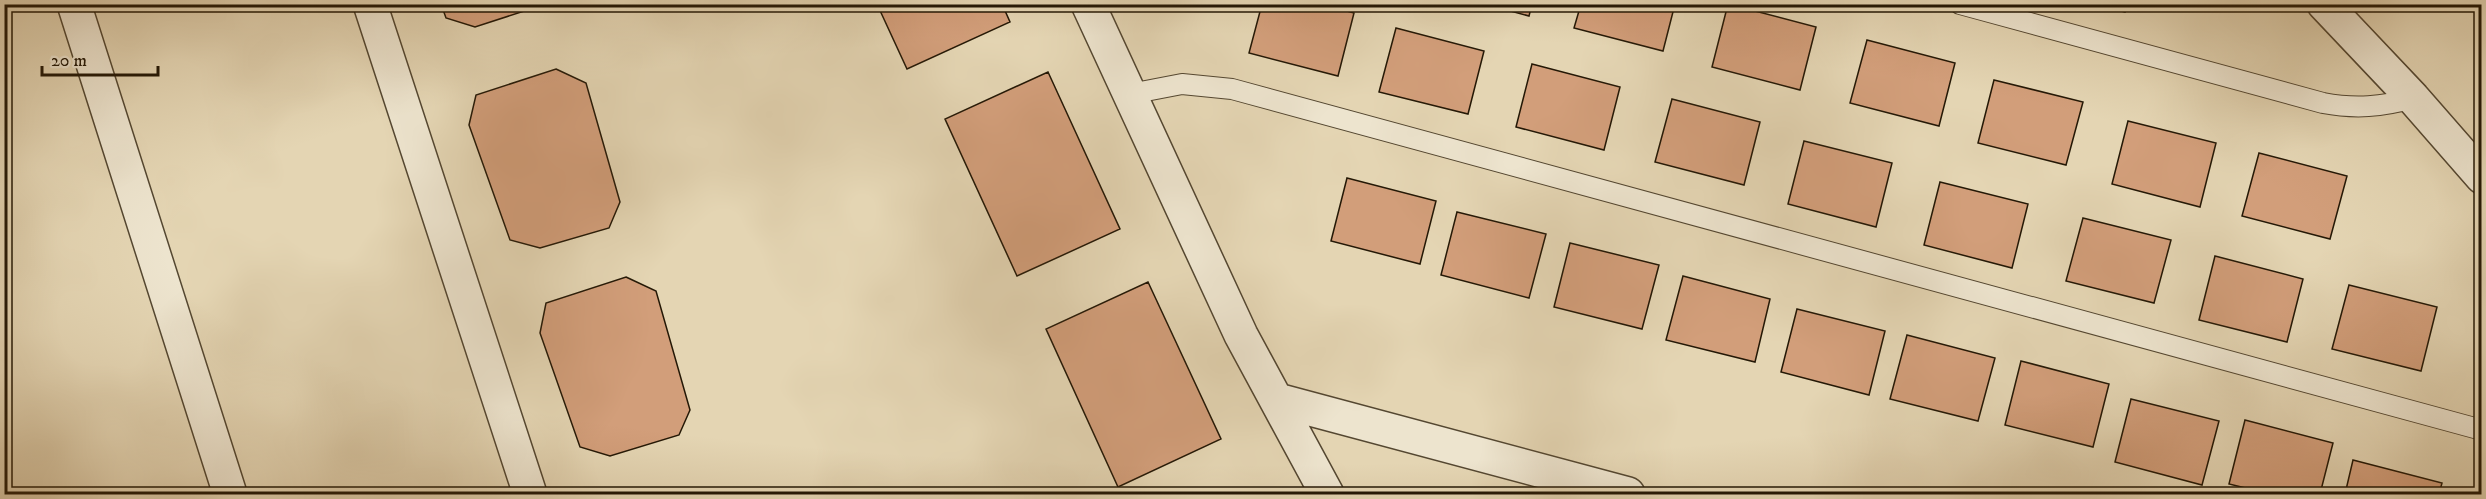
<svg xmlns="http://www.w3.org/2000/svg" width="2486" height="499" font-family="'IM FELL DW Pica',serif">
<rect width="100%" height="100%" fill="#e4d5b3"/>
<filter id="stains"><feTurbulence type="fractalNoise" baseFrequency=".00333" numOctaves="4"/><feColorMatrix values="0 0 0 0 .2 0 0 0 0 .09 0 0 0 0 .02 0 0 0 .5 -.17"/></filter>
<radialGradient id="worn" r=".72"><stop offset=".6" stop-color="#630" stop-opacity="0"/><stop offset="1" stop-color="#630" stop-opacity=".3"/></radialGradient>
<path fill="#d29e7a" stroke="#241806" stroke-width="1.5" d="M 441,4 L 546,4 L 475,27 L 446,18 Z
M 877,4 L 1002,4 L 1010,22 L 907,69 Z
M 1262,4 L 1322,4 L 1354,13 L 1338,76 L 1249,53 Z
M 1485,4 L 1532,4 L 1529,16 Z
M 1581,4 L 1675,4 L 1663,51 L 1574,28 Z
M 1728,4 L 1816,27 L 1800,90 L 1712,67 Z
M 2096,4 L 2127,4 L 2125,12 Z
M 1396,28 L 1484,51 L 1468,114 L 1379,92 Z
M 1867,40 L 1955,63 L 1939,126 L 1850,103 Z
M 1532,64 L 1620,87 L 1604,150 L 1516,127 Z
M 556,69 L 586,83 L 620,202 L 609,228 L 540,248 L 510,240 L 469,125 L 476,95 Z
M 1048,72 L 1120,229 L 1017,276 L 945,119 Z
M 1994,80 L 2083,102 L 2066,165 L 1978,143 Z
M 1672,99 L 1760,122 L 1744,185 L 1655,162 Z
M 2128,121 L 2216,143 L 2200,207 L 2112,184 Z
M 1804,141 L 1892,163 L 1876,227 L 1788,204 Z
M 2259,153 L 2347,176 L 2330,239 L 2242,216 Z
M 1347,178 L 1436,201 L 1420,264 L 1331,241 Z
M 1940,182 L 2028,204 L 2012,268 L 1924,245 Z
M 1457,212 L 1546,234 L 1529,298 L 1441,275 Z
M 2083,218 L 2171,240 L 2154,303 L 2066,281 Z
M 1570,243 L 1659,265 L 1642,329 L 1554,307 Z
M 2215,256 L 2303,279 L 2287,342 L 2199,320 Z
M 1683,276 L 1770,299 L 1755,362 L 1666,340 Z
M 626,277 L 656,291 L 690,410 L 679,435 L 610,456 L 580,447 L 540,333 L 546,303 Z
M 1148,282 L 1221,439 L 1118,487 L 1046,329 Z
M 2349,285 L 2437,307 L 2421,371 L 2332,349 Z
M 1797,309 L 1885,331 L 1869,395 L 1781,372 Z
M 1907,335 L 1995,358 L 1978,421 L 1890,399 Z
M 2021,361 L 2109,384 L 2093,447 L 2005,425 Z
M 2131,399 L 2219,421 L 2202,485 L 2115,462 Z
M 2245,420 L 2333,443 L 2320,494 L 2270,494 L 2229,484 Z
M 2353,460 L 2442,483 L 2439,494 L 2345,494 Z
M 2473,488 L 2482,491 L 2482,494 L 2471,494 Z
M 702,490 L 711,494 L 687,494 Z"/>
<g fill="none" stroke-linecap="round" stroke-linejoin="round">
<g stroke="#544731" stroke-width="22">
<path id="service" d="M 1960,4 L 2323,103 C 2355,109 2382,107 2413,98
M 1130,94 L 1182,84 L 1232,89 L 2482,430"/>
</g>
<g stroke="#544731" stroke-width="36">
<path id="minor" d="M 74,4 L 230,494
M 370,4 L 530,494
M 1088,4 L 1241,335 L 1327,494
M 2324,4 L 2413,98 L 2482,177
M 1277,400 L 1628,494"/>
</g>
<use href="#service" stroke="#ede4ce" stroke-width="20"/>
<use href="#minor" stroke="#ede4ce" stroke-width="33"/>
</g>
<rect width="2486" height="499" fill="none" stroke="#e4d5b3" stroke-width="24"/>
<rect x="6" y="6" width="2474" height="487" fill="none" stroke="#241806" stroke-width="3"/>
<rect x="12" y="12" width="2462" height="475" fill="none" stroke="#241806" stroke-width="1.5"/>
<path d="M42 66v9h116v-9" fill="none" stroke="#241806" stroke-width="3"/>
<text x="51" y="66" font-size="18" fill="#241806" stroke="#ede4ce" stroke-width="4.5" paint-order="stroke">20 m</text>
<rect width="100%" height="100%" filter="url(#stains)"/>
<rect width="100%" height="100%" fill="url(#worn)"/>
</svg>
